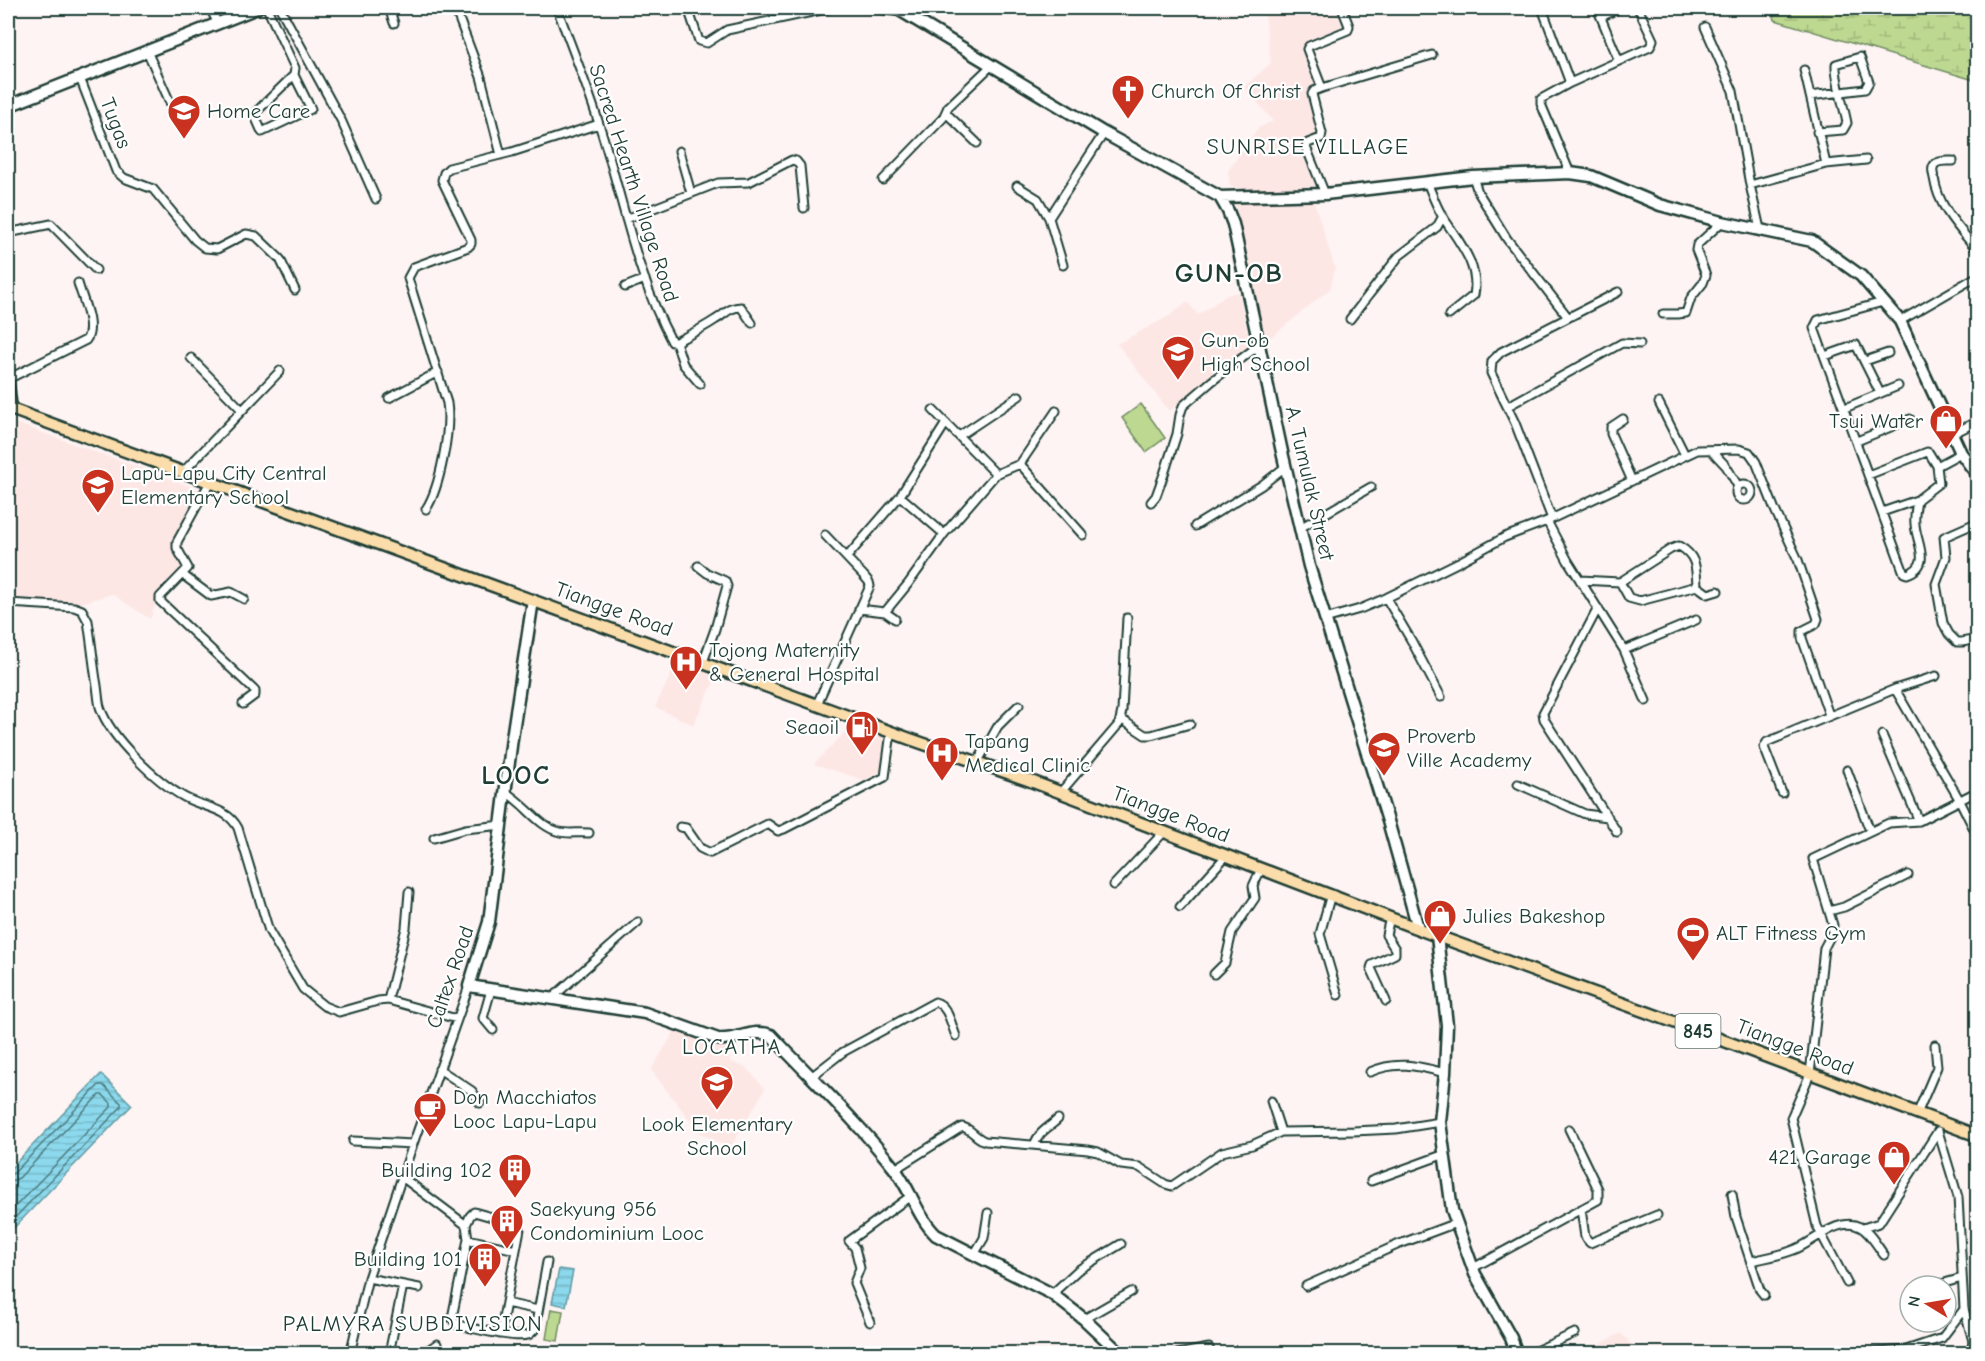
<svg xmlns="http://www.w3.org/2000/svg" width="1985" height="1361" font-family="'Comic Neue',sans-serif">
<defs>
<pattern id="wetland-marsh" width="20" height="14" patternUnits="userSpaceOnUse" patternTransform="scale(1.5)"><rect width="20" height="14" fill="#bdd890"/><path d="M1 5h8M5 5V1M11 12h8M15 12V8" fill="none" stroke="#a2ba7d"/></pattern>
<pattern id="water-rules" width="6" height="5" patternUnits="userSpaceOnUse" patternTransform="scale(1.5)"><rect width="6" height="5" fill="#8cd8ec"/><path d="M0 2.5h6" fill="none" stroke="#78bacb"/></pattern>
</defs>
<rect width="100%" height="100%" fill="#fef4f3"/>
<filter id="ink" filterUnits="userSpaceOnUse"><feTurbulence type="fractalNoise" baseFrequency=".0167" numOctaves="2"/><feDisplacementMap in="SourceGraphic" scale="12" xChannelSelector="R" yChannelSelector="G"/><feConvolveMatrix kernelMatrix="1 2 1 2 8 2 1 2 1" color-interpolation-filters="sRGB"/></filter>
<g filter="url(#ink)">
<path fill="#fde7e5" d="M 1264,8 L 1335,8 L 1344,28 L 1308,39 L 1303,53 L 1316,83 L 1308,95 L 1317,136 L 1300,144 L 1315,186 L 1240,191 L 1230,186 L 1228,171 L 1258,128 L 1273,121 L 1244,87 L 1271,63 Z
M 1313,198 L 1335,268 L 1330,289 L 1264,343 L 1235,204 Z
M 1239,292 L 1251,350 L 1169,411 L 1117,344 L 1169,316 L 1188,302 L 1198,315 L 1227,295 Z
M 10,421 L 201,490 L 177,537 L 187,569 L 158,598 L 150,619 L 112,594 L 81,603 L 8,599 L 8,423 Z
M 679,658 L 717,676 L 693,725 L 655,707 Z
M 852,725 L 888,737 L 884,776 L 870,782 L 814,764 Z
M 676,1029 L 724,1043 L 731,1062 L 747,1068 L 765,1089 L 730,1148 L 700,1133 L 651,1070 Z
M 1621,1333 L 1639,1353 L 1583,1353 Z"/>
<path fill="url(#wetland-marsh)" stroke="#6e8a62" stroke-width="1.5" d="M 1772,8 L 1977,8 L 1977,81 L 1775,20 Z"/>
<path fill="#bdd890" stroke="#6e8a62" stroke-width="1.5" d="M 1141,404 L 1165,438 L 1146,452 L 1122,418 Z
M 551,1309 L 563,1311 L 558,1341 L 546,1339 Z"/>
<path fill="url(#water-rules)" stroke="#609aa2" stroke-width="1.5" d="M 101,1074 L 132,1105 L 8,1234 L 8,1171 Z
M 559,1269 L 573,1271 L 566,1306 L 552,1303 Z"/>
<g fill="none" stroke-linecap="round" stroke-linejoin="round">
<path stroke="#4b7b7e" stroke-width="1.5" d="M 8,1175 L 14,1173 L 99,1085 L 103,1085 L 121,1103 L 121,1107 L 8,1225
M 8,1182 L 19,1178 L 99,1095 L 103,1095 L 111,1103 L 111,1107 L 8,1214"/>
<g stroke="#1f3d34" stroke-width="11">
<path id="street" d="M 210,8 L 218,24
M 267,8 L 295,68 L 294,75 L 254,114 L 262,132 L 311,109 L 294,75
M 280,8 L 341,120 L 376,199
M 389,8 L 394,23
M 455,8 L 481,77 L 501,155
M 557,8 C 571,46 587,85 599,124 C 623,197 635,274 672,342 L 676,342 C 689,335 703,328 715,320 C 724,315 729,307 741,307 L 752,323
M 688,8 L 699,41 L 707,43 L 727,30 L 831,8
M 868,8 L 901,12
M 1542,8 L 1570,83
M 1597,8 L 1619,61
M 1601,17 L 1619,8
M 1705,27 L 1733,91 L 1750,185 L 1760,229
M 147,51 L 177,118
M 1804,70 L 1826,164
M 80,78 L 116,171 L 124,178 L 153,189 L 195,240 L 205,248 L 217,249 L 246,234 L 256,236 L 280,259 L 295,290
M 1322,88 L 1432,55
M 1810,96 L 1865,89 L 1869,82 L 1860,57 L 1836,64 C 1835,79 1844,107 1847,123 L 1843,130 L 1817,132
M 946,113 L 977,143
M 679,151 L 691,193
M 1953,161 C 1948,161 1939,160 1935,164 C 1931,168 1933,173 1934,178 C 1938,207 1960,229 1978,251
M 1570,173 L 1541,104 L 1541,99 L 1570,83 L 1650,47 L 1653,40 L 1638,8
M 1473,177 L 1478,192 L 1507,239 L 1567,316
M 883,180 L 943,118 L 948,107 L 992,65
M 1427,182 C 1432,194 1436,206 1443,217 C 1458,241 1480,265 1474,295 L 1449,315
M 1750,185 L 1826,164 L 1866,160
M 1017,186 L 1038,199 L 1049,218 L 1063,265
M 1325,194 L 1306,147 L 1308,143 L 1321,138 L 1322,133 L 1312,94 L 1314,91 L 1322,88 L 1307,49 L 1309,46 L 1348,30 L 1349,26 L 1342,8
M 1049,218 L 1104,133
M 626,219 L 718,183 L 749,182 L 792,160 L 796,161 L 800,166 L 804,208
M 8,233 L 51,224 L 96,270
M 625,287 L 645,279
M 1883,302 L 1818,320 L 1814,328 L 1904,573 L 1907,574 C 1933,565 1916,543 1915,524 C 1914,516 1916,508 1917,500
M 1663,314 L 1678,314 L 1686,313 L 1691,298 L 1703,283 L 1706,275 L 1696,250 L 1697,245 L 1722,222
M 1350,319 L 1399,256 L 1437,227 L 1443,216
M 1900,321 L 1978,276
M 676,342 L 683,364 L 700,384
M 1825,356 L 1856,345 L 1880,393
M 191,358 L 242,410
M 1865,361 L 1888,353
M 8,379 L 86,340 C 96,327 82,298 78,283
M 389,398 L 438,372
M 1659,403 L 1685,455
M 1508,406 L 1622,343 L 1640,344
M 1845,408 L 1898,386
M 933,410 L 996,474
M 1623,419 L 1611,427 L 1611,434 L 1632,481
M 1952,434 L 1978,421
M 959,436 L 1019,396
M 1857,441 L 1910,419
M 1711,450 L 1726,466 L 1738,486
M 1020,464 L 1083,535
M 1937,466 L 1961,453
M 183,472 L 280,371
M 1868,475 L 1927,452 L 1929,453 L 1937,466 L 1939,483 L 1917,500 L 1882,512
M 210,482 L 177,542 L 177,548 L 188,568 L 160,597 L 160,601 L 255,691 L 255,695 L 243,704
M1736 492a8 8 0 1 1 16 0a8 8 0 1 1-16 0Z
M 900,496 L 944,534
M 1151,502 L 1156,496 L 1164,474 L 1177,434 L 1180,415 L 1183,406 L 1212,381 L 1258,346
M 426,509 C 440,488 451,429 447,403 L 408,278 L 414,267 L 468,247 L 471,244 L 471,240 L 442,180 L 444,173 L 449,168 L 512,152 L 599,124
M 1552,519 L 1515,423 L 1491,373 L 1492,361 L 1501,352 L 1618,292
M 1547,521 L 1568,561 L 1624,650 L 1646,701
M 1978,522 L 1944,537 L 1946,557 L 1936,584 L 1943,623 L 1949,634 L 1957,642 L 1962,642 L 1978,639
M 1195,526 L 1262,485 L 1285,467
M 1300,528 L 1371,487
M 847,557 L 900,496 L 946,423
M 698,566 L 707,573 L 725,581 L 727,586 L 715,629 L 703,662
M 183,575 L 211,596 L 231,592 L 244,599
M 1580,580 L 1620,582 L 1671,549 L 1679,546 C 1697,556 1696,568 1697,586 L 1708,594 L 1718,591
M 1620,582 L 1629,598 L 1640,601 L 1697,586
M 1386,598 L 1411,640 L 1441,697
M 8,603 L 74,607 L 82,610 L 88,621 C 91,640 93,660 96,680 C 98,689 98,699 100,707 C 110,738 157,782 184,797 C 203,808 227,807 238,828 L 269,931 L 303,989 L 324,1006 L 339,1012 L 378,1001 L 388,1000 L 457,1019
M 1598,608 L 1543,713 L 1544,719 L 1617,832
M 859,609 L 885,612 L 895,619
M 885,612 L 908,584 L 944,534 L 996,474 L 1020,464 L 1056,411
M 1325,619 L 1360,609 L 1386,598 L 1459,562 L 1505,537 L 1547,521 L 1697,450 L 1739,449 L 1749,452 L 1756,462 L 1775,510 L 1798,560 L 1818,619 L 1816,624 L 1802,631 L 1802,638 L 1829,715
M 1624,650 L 1696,620
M 1895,689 L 1959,799 L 1978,837
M 817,704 L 870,586 L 869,582 L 864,576 L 825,535
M 1121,719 L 1145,735 L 1151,735 L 1190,724
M 1882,735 L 1919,821
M 977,763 L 998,726 L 1019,705
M 1847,770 L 1870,831
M 1518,784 L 1585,814 L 1608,817
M 505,792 C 524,802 538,827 560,832 C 568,834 579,832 589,833
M 1060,793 L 1119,724 L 1122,711 L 1127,618
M 1782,793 L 1764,747 L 1767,742 L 1895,689 L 1936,676
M 680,827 L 686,828 L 700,848 L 710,853 L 768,824 L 778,831 L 784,829 L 885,777 L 891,732
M 434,838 L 465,829 L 502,825
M 1114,885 L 1164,832
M 1331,894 L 1320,934 L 1338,995
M 1180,907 L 1226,856
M 1829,911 L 1844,907 L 1908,875
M 1214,974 L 1225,963 L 1232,932 L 1255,898 L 1253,886 L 1261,869
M 491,990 L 483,1018 L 493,1030
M 552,998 L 638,922
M 388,1000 L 406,928 L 409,892
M 1386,1001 L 1371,968 L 1372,965 L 1395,954 L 1395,949 L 1386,935 L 1390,917
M 439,1069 L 472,1091 L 480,1103
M 1370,1072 C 1397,1060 1418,1066 1445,1073
M 811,1077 L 843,1052 L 935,1002 C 948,1005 951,1024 956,1036
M 1271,1101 L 1281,1132
M 1917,1114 L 1937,1067 L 1935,1045
M 1938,1131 L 1958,1197 L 1964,1309 L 1973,1341 L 1971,1350 L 1965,1354
M 1973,1135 L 1978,1124
M 353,1141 L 413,1144
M 1034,1145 C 1039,1131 1049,1128 1058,1119
M 895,1169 L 962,1127 C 971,1128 975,1138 985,1141 L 1088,1150 L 1098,1152 L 1121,1165 L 1139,1167 L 1165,1184 L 1172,1186 L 1222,1152 L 1252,1145 L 1281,1132 L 1353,1131 L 1396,1129 L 1440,1122
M 402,1177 L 466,1225
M 1371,1181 L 1445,1154
M 1732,1194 L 1736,1217 L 1760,1290 L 1764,1295
M 1581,1209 L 1585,1237 L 1590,1243 L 1657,1215
M 1863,1228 L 1879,1223 L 1938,1131
M 468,1239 L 516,1250
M 975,1253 L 984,1238 L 988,1213
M 1751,1261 C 1766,1258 1782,1255 1796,1249 C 1814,1242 1838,1216 1860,1227 C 1869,1231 1878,1247 1884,1255
M 1473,1268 L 1598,1200 L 1598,1189 L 1569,1129
M 368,1278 L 419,1288
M 1847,1283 L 1817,1226 L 1791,1118 L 1810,1074 L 1824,948 L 1832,933 L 1833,925 L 1813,859 L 1889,823 L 1919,821 L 1978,791
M 1306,1286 L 1397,1245 L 1456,1223
M 1927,1286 L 1941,1284 L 1962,1278
M 1052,1294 L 1078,1270 L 1121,1244
M 506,1303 L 538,1310
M 1084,1319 L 1131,1292
M 870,1322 L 854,1283 L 860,1268 L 855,1248 L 849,1241 L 912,1195
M 500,1334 L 520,1229 L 518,1225 L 513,1223 L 474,1212 L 470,1216 L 466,1225 L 468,1239 L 452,1318 L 457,1325 C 472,1328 515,1339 528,1335 C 531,1334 533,1331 535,1329 L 547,1262
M 350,1354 L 368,1278 L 413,1144 L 469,986
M 389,1354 L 403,1285
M 422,1354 L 437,1344
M 1177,1354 L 1209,1348
M 1529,1354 L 1575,1333
M 1851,1354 L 1906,1350 L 1942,1338 L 1964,1309"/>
</g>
<g stroke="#1f3d34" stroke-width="15">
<path id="secondary" d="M 896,8 L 1104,133 L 1220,197 L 1228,211 L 1233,224 L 1282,452 L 1309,566 L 1388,821 L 1418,928
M 8,106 L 257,8
M 1220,197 L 1325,194 L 1473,177 L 1570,173 L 1591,176 L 1660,205 L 1722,222 L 1812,241 L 1861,276 L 1900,321 L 1961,453 L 1978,476
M 533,600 L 512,738 L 489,922 L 469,986 L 645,1013 L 718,1039 C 736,1041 754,1028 771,1035 C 812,1079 857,1121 894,1168 C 910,1188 918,1218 936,1235 L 1052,1294 L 1084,1319 L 1121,1354
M 1437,936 L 1447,1025 L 1445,1073 L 1440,1122 L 1452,1210 L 1475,1274 L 1511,1338 L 1517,1354"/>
</g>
<g stroke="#1f3d34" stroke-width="15">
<path id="primary" d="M 8,385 L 11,409
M 8,408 L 910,739 L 1028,780 L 1437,936 L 1682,1025 L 1978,1136"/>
</g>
<use href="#street" stroke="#fff" stroke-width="7"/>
<use href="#secondary" stroke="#fff" stroke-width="10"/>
<use href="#primary" stroke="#fbddab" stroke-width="10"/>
</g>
</g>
<defs>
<g id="church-pin" transform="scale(1.725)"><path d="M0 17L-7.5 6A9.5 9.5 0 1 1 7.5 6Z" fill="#c8321e" stroke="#fff"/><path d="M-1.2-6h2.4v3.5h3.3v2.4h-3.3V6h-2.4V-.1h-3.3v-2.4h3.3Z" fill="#fff"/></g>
<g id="school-pin" transform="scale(1.725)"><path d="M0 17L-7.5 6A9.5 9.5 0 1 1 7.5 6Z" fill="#c8321e" stroke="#fff"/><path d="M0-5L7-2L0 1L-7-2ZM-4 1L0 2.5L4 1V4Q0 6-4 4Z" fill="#fff"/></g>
<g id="shop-pin" transform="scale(1.725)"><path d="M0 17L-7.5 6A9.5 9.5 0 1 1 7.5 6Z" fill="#c8321e" stroke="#fff"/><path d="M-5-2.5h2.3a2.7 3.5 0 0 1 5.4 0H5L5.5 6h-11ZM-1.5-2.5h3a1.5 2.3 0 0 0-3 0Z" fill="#fff"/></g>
<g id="hospital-pin" transform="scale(1.725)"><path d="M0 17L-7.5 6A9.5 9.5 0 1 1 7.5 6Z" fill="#c8321e" stroke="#fff"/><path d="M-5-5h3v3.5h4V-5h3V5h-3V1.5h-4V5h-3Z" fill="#fff"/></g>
<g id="fuel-pin" transform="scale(1.725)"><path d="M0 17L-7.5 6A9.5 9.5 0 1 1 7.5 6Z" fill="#c8321e" stroke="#fff"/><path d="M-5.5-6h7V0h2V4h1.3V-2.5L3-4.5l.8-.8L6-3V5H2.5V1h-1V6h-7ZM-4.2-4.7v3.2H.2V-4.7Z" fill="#fff"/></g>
<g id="stadium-pin" transform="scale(1.725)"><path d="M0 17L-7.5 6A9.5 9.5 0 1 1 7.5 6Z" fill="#c8321e" stroke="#fff"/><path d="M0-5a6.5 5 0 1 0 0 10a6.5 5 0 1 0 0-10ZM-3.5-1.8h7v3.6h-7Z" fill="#fff"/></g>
<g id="cafe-pin" transform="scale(1.725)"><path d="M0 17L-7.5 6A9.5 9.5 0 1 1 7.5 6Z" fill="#c8321e" stroke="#fff"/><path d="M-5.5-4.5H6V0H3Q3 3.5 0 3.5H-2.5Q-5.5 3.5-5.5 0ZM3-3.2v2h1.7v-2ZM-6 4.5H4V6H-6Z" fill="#fff"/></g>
<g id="building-pin" transform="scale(1.725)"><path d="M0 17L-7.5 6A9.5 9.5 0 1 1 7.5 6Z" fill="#c8321e" stroke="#fff"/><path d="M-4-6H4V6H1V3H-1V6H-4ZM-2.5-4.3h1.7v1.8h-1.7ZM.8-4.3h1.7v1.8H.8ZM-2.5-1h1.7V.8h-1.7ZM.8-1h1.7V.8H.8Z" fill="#fff"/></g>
</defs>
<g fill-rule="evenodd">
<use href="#church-pin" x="1128" y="91"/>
<use href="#school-pin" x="184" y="111"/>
<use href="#school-pin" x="1178" y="352"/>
<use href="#shop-pin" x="1946" y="421"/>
<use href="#school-pin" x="98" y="485"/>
<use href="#hospital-pin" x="686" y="662"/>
<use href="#fuel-pin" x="862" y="727"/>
<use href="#school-pin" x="1384" y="748"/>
<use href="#hospital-pin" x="942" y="753"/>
<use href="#shop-pin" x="1440" y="916"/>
<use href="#stadium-pin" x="1693" y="933"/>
<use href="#school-pin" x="717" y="1082"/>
<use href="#cafe-pin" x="430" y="1109"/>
<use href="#shop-pin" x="1894" y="1157"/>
<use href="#building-pin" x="515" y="1170"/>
<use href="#building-pin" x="507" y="1221"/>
<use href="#building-pin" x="485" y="1259"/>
</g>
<g text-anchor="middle" stroke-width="4.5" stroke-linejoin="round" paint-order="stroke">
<rect fill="#fff" stroke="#627771" stroke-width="1.5" x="1675.5" y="1014" width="45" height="34" rx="4.5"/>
<g font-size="20" font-weight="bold" fill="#1f3d34">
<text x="1698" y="1038">845</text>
</g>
<g font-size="21" fill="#1f3d34" stroke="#fff" text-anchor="start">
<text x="1151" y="98">Church Of Christ</text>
<text x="207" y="118">Home Care</text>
<text x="1201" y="347">Gun-ob<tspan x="1201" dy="24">High School</tspan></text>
<text x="1923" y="428" text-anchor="end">Tsui Water</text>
<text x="121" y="480">Lapu-Lapu City Central<tspan x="121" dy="24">Elementary School</tspan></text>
<text x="709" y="657">Tojong Maternity<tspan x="709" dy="24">&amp; General Hospital</tspan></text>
<text x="839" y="734" text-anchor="end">Seaoil</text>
<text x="1407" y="743">Proverb<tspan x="1407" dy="24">Ville Academy</tspan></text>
<text x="965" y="748">Tapang<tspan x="965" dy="24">Medical Clinic</tspan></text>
<text x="1463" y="923">Julies Bakeshop</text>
<text x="1716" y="940">ALT Fitness Gym</text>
<text x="453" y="1104">Don Macchiatos<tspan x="453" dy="24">Looc Lapu-Lapu</tspan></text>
<text x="717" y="1131" text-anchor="middle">Look Elementary<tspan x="717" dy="24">School</tspan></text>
<text x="1871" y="1164" text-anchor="end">421 Garage</text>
<text x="492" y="1177" text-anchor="end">Building 102</text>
<text x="530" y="1216">Saekyung 956<tspan x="530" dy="24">Condominium Looc</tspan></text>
<text x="462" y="1266" text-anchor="end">Building 101</text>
</g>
<g font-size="21" fill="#1f3d34" stroke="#fff">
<text transform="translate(116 123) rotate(69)" y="7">Tugas</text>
<text transform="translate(634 183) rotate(72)" y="7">Sacred Hearth Village Road</text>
<text transform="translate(1310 483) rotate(77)" y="7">A. Tumulak Street</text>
<text transform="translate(614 609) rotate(20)" y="7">Tiangge Road</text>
<text transform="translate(1171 814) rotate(21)" y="7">Tiangge Road</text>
<text transform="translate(450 977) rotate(-71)" y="7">Caltex Road</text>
<text transform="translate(1795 1047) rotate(21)" y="7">Tiangge Road</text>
</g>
<g font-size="22" letter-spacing="1.5" fill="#1f3d34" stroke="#fff">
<text x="1308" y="154">SUNRISE VILLAGE</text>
<text x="732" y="1054">LOCATHA</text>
<text x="413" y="1331">PALMYRA SUBDIVISION</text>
</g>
<g font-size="27" font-weight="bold" letter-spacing="1.5" fill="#1f3d34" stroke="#fff">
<text x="1229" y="282">GUN-OB</text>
<text x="516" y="784">LOOC</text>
</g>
</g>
<rect width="1985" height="1361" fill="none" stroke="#fff" stroke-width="30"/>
<rect x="15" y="15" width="1955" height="1331" fill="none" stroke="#1f3d34" stroke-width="2" filter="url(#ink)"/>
<g transform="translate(1928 1304) rotate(281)"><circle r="28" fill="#ffffff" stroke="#a5b1ae" stroke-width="1.5"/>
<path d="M0-4.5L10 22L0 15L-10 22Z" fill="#c8321e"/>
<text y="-9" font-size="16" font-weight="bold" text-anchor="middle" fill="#1f3d34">N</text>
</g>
</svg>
